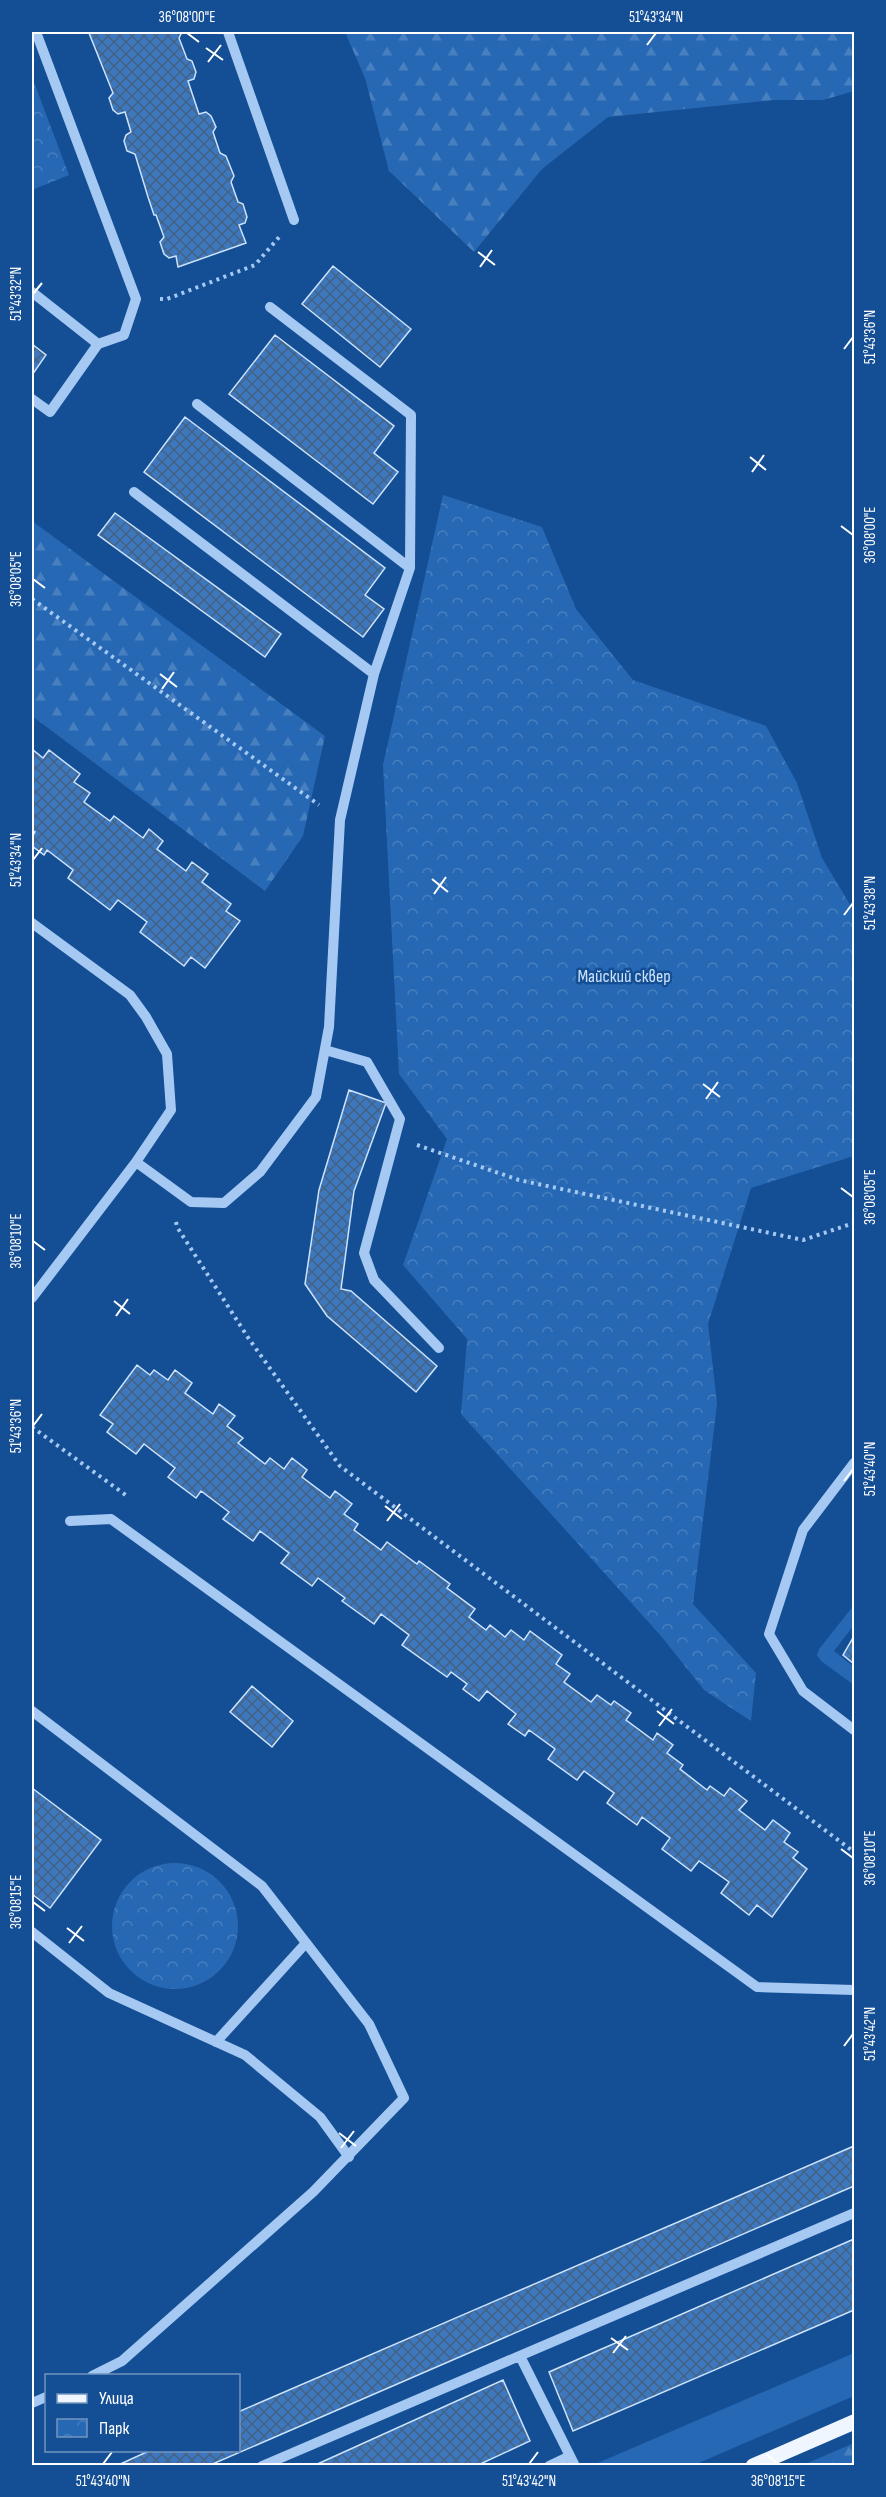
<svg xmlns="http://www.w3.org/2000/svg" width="886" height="2497" font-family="'Sofia Sans Condensed',sans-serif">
<defs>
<pattern id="forest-firs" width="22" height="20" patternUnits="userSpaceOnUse" patternTransform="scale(1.5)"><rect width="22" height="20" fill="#2768b4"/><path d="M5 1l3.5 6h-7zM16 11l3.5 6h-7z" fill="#477fbf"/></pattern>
<pattern id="park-crowns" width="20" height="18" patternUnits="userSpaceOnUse" patternTransform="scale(1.5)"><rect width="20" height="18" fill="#2768b4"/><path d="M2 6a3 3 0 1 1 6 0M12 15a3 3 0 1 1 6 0" fill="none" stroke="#477fbf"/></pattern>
<pattern id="building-cross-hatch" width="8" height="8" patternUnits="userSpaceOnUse" patternTransform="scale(1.5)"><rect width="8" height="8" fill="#3d77bd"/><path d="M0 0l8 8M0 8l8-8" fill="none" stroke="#446284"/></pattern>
</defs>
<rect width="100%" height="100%" fill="#144e95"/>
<path fill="#2768b4" d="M 854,1605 L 854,1625 L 834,1651 L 854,1667 L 854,1685 L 821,1661 L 817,1655 L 819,1649 Z
M 854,2353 L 854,2396 L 694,2465 L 593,2465 Z"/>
<path fill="url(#forest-firs)" d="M 345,32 L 854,32 L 854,91 L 823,100 L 774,100 L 608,117 L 542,169 L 474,252 L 389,171 L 365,78 Z
M 32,521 L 325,736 L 303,836 L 265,891 L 32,716 Z
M 854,2443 L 854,2463 L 849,2466 L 803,2465 Z"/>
<path fill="url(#park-crowns)" d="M 32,77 L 69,175 L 32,190 Z
M 443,495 L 542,527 L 576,609 L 633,680 L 766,726 L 797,783 L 822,858 L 854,911 L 854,1156 L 751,1188 L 708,1324 L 717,1404 L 693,1604 L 756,1673 L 751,1721 L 704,1690 L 661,1636 L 461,1414 L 467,1339 L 403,1265 L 447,1139 L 399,1074 L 383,765 Z
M112 1926a63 63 0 1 1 126 0a63 63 0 1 1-126 0Z"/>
<path fill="url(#building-cross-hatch)" stroke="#cce3fc" stroke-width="1.5" d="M 91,32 L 182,32 L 179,38 L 187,59 L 192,61 L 196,72 L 194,79 L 188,81 L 199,114 L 206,112 L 211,116 L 216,127 L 213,132 L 220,153 L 226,156 L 234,176 L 231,182 L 238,202 L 243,204 L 247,217 L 245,223 L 239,225 L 246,243 L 178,267 L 176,256 L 169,258 L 164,254 L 160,242 L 164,237 L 156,215 L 154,215 L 148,197 L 135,154 L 127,151 L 124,141 L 126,135 L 131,132 L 125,112 L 118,114 L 113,110 L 109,98 L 113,93 L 89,33 Z
M 333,266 L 411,329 L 380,367 L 302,304 Z
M 275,335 L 394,426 L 374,453 L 398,472 L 373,504 L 229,394 Z
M 32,344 L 46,355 L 32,375 Z
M 185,417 L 385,568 L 365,595 L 384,609 L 363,637 L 144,472 Z
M 115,513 L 281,634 L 265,657 L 98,535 Z
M 32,749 L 43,758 L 49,750 L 80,774 L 74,782 L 90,793 L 84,802 L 110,821 L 114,816 L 143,838 L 149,829 L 163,841 L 157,849 L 186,871 L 192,862 L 208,874 L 202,882 L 231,904 L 226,911 L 240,921 L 205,968 L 191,957 L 184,966 L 140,932 L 147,922 L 118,900 L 110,910 L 68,878 L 73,870 L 47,850 L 44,855 L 32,846 L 32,837 L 35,832 L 32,830 Z
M 349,1090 L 386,1103 L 354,1191 L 341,1289 L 351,1291 L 437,1366 L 416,1392 L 327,1316 L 305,1284 L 319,1190 Z
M 137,1365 L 150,1375 L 154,1370 L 168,1380 L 175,1370 L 192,1383 L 185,1393 L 213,1414 L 219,1404 L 235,1416 L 227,1426 L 243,1438 L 238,1443 L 265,1464 L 270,1458 L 284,1469 L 292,1458 L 307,1470 L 302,1477 L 330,1498 L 335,1491 L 352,1504 L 344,1514 L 358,1524 L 354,1530 L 381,1550 L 387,1542 L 417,1564 L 419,1561 L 450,1584 L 447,1588 L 475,1609 L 469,1617 L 486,1630 L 490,1625 L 505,1637 L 511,1630 L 524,1640 L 530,1631 L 562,1655 L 556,1664 L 570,1674 L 564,1682 L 591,1702 L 597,1695 L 611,1705 L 614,1701 L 631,1713 L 626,1720 L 653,1740 L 657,1733 L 673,1745 L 667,1753 L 683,1765 L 680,1769 L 707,1790 L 710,1786 L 724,1796 L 730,1788 L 747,1801 L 739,1810 L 765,1830 L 773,1820 L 790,1833 L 784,1842 L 798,1852 L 793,1858 L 807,1869 L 772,1917 L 757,1905 L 749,1915 L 721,1893 L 729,1882 L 699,1861 L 691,1871 L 662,1849 L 670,1838 L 642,1817 L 637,1825 L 607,1803 L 614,1793 L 584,1771 L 577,1780 L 548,1759 L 555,1749 L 529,1730 L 525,1736 L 508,1724 L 516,1714 L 487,1691 L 479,1701 L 463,1689 L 467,1684 L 451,1672 L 447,1677 L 402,1645 L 409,1635 L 381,1614 L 374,1624 L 342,1601 L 345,1598 L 318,1578 L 312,1586 L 281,1563 L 289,1553 L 260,1531 L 253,1541 L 223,1519 L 229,1512 L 201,1491 L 196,1498 L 168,1477 L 175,1468 L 144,1444 L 136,1454 L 107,1432 L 113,1424 L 100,1415 Z
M 854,1636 L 854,1664 L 843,1655 Z
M 252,1686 L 293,1721 L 272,1747 L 230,1712 Z
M 32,1788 L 101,1840 L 50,1908 L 32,1894 Z
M 854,2146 L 854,2186 L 208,2466 L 116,2466 L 151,2450 L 238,2450 L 238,2412 Z
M 854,2239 L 854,2310 L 573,2431 L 549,2372 Z
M 503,2380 L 530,2441 L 476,2466 L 313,2466 Z"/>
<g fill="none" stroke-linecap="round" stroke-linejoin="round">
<path stroke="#a5c9f2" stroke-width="4" stroke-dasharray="3 4.5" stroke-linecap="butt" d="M 160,299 L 167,299 L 255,265 L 280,236
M 32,599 L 319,805
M 417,1145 L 519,1180 L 803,1240 L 854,1223
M 176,1222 L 177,1227 L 249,1339 L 340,1466 L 854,1852
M 32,1427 L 127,1496"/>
<path stroke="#a5c9f2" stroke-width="10" d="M 36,32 L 136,299 L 124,335 L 98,344
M 228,32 L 294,220
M 32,292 L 98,344 L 50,412 L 32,399
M 197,404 L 410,568
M 134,492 L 374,674
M 32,923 L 130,995 L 146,1017 L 167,1054 L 171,1110 L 136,1162 L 32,1298
M 325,1050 L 367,1062 L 400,1119 L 364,1253 L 374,1280 L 439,1348
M 136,1162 L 191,1202 L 224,1203 L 260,1172 L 316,1097 L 329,1027 L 340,820 L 374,674 L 410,568 L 411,415 L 270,307
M 854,1463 L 803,1530 L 769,1634 L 803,1691 L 854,1730
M 70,1521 L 111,1519 L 757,1987 L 854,1990
M 32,1711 L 262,1886 L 369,2024 L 404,2098 L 313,2192 L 122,2361 L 92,2376
M 32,1932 L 109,1993 L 245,2055 L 320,2117 L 349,2157
M 216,2042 L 306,1943
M 520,2356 L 575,2466
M 32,2403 L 46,2397
M 262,2466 L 854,2213
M 549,2466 L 570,2456"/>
<path stroke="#eff6ff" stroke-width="15" d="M 753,2466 L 854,2422"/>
</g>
<path fill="none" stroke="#fff" stroke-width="2" d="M 187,33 L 199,42M 647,45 L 656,33M 206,48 L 223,60M 208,62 L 221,45M 478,252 L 495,265M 480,267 L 492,250M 33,294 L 42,283M 844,349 L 853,337M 750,457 L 766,470M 752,472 L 764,455M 841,526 L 853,535M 33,579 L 45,588M 160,674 L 177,687M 162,689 L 174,672M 33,860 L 42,848M 432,879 L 448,892M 434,894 L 446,877M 844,915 L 853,903M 703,1084 L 720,1097M 706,1099 L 718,1082M 841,1188 L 853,1197M 33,1241 L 45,1250M 114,1301 L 130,1314M 116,1316 L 128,1299M 33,1426 L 42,1414M 844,1481 L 853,1469M 385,1506 L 402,1519M 387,1521 L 400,1504M 657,1711 L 674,1724M 659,1726 L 672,1709M 841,1849 L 853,1858M 33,1902 L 45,1911M 67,1928 L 84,1941M 69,1943 L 82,1926M 844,2046 L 853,2034M 339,2133 L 356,2146M 341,2148 L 354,2131M 611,2338 L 628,2350M 613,2353 L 626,2336M 767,2455 L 778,2464M 103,2464 L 112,2452M 529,2464 L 538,2452"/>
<g text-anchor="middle" stroke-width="5" stroke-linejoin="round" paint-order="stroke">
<g font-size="18" fill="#cce3fc" stroke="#144e95">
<text x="624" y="982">Майский сквер</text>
</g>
</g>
<rect width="886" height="2497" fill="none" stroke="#144e95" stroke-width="66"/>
<rect x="45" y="2374" width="195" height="78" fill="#144e95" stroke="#7295bf" stroke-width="1.5"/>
<rect x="57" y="2394" width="30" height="9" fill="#eff6ff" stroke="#7295bf" stroke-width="1.5"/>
<text x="99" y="2404" font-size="18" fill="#ffffff">Улица</text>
<rect x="57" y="2419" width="30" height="18" fill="url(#park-crowns)" stroke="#7295bf" stroke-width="1.5"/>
<text x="99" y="2434" font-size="18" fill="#ffffff">Парк</text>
<rect x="33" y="33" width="820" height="2431" fill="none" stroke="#fff" stroke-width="2"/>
<g font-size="15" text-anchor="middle" fill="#fff">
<text x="187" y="22">36°08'00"E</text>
<text x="656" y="22">51°43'34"N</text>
<text transform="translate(16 294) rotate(-90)" y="5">51°43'32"N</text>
<text transform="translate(870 337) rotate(-90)" y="5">51°43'36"N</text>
<text transform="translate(870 535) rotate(-90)" y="5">36°08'00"E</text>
<text transform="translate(16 579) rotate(-90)" y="5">36°08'05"E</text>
<text transform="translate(16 860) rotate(-90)" y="5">51°43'34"N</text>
<text transform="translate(870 903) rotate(-90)" y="5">51°43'38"N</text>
<text transform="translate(870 1197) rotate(-90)" y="5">36°08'05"E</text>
<text transform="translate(16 1241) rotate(-90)" y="5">36°08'10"E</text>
<text transform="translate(16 1426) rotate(-90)" y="5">51°43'36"N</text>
<text transform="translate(870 1469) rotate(-90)" y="5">51°43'40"N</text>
<text transform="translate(870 1858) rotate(-90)" y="5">36°08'10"E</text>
<text transform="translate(16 1902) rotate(-90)" y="5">36°08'15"E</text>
<text transform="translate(870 2034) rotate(-90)" y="5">51°43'42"N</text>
<text x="103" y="2486">51°43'40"N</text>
<text x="529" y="2486">51°43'42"N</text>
<text x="778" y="2486">36°08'15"E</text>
</g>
</svg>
